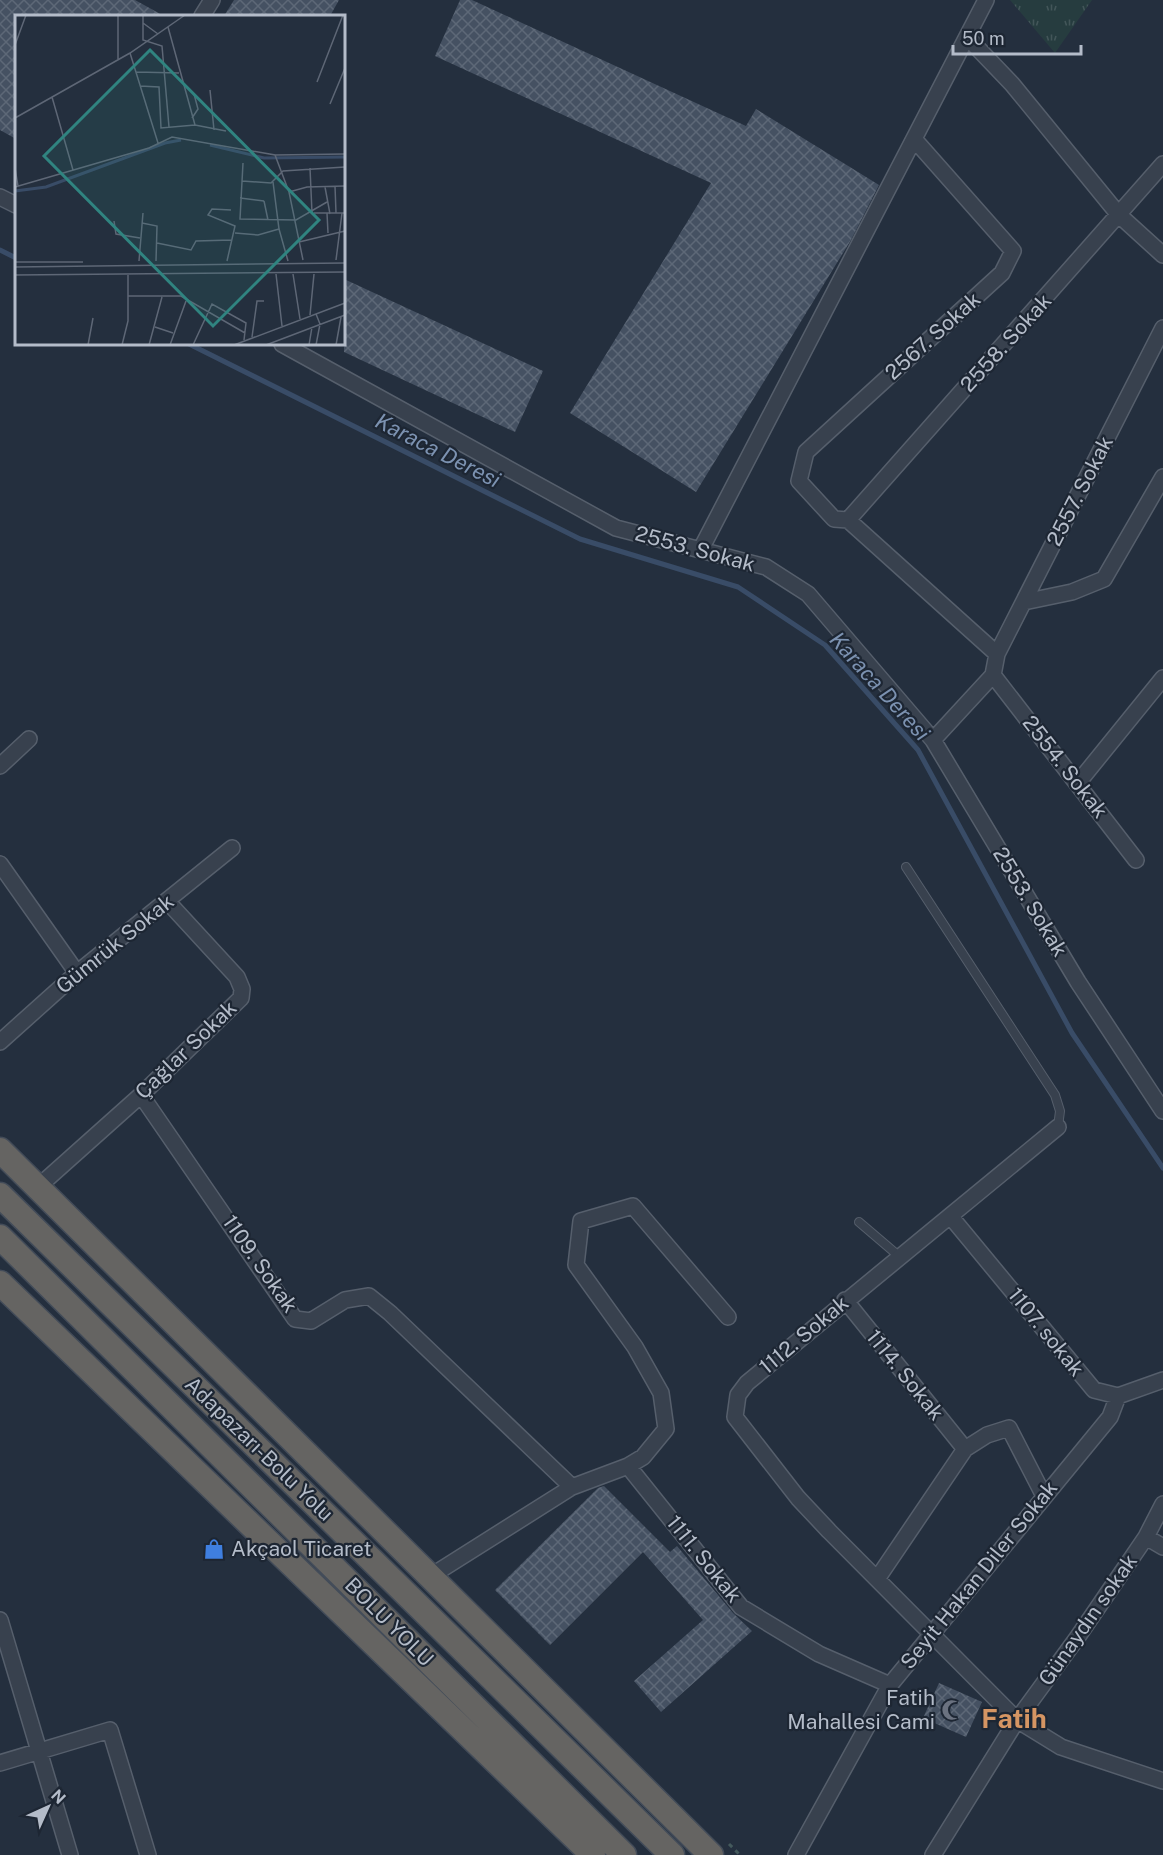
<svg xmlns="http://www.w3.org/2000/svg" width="1163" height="1855" font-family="'Public Sans',sans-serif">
<defs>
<pattern id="park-tufts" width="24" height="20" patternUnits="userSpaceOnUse" patternTransform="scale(1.5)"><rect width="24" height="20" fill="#263c3f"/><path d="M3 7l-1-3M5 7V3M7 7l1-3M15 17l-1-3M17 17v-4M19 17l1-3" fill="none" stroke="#435659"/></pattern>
<pattern id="building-cross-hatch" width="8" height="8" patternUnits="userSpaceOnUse" patternTransform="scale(1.5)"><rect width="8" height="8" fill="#455162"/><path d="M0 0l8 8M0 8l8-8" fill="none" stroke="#5d6877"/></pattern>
</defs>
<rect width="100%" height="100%" fill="#242f3e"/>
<path fill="url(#park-tufts)" d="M 1010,0 L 1092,0 L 1055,53 Z"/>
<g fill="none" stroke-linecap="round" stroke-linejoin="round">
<path stroke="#394c67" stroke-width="5" d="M 0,250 L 16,258
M 189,344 L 580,539 L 738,587 L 825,645 L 918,750 L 1072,1033 L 1163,1168"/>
</g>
<path fill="url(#building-cross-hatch)" d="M 0,0 L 135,0 L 164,16 L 16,16 L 16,139 L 0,130 Z
M 234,0 L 339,0 L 330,16 L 224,16 Z
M 460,0 L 472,0 L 746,126 L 756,109 L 879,185 L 851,240 L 696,492 L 570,413 L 711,183 L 435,56 Z
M 344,279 L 543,371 L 515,432 L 344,352 Z
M 604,1486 L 670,1552 L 677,1546 L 733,1613 L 752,1631 L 661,1712 L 634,1681 L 703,1620 L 643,1552 L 550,1645 L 495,1590 L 598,1488 Z
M 939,1683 L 982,1702 L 966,1737 L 923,1718 Z"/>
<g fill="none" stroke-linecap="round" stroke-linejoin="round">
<g stroke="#565f6c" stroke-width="10">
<path id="service" d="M 906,867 L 1055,1095 L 1060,1111 L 1058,1127
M 859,1222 L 900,1257"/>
</g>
<g stroke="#565f6c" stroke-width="18">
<path id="minor" d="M 202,16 L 212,0
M 967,37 L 1012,84 L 1119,215 L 1163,255
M 0,197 L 16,205
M 282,344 L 616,528 L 766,567 L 808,594 L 933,740 L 1078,982 L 1163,1111
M 848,520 L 834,519 L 799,481 L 806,452 L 1002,273 L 1013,251 L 914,139
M 848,520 L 1163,164
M 848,520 L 997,654 L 993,675 L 933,740
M 701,549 L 986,0
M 1024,602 L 1072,592 L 1104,579 L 1163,477
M 997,654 L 1163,328
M 993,675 L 1136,860
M 0,766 L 29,739
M 1077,784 L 1163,678
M 0,864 L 77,973
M 0,1042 L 77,973 L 232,848
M 141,1095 L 295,1319 L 311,1321 L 345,1300 L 369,1296 L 390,1313 L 572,1487
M 1058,1127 L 747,1383 L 738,1395 L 735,1417 L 798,1498 L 829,1531 L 1017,1720 L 1061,1747 L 1163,1781
M 38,1187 L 141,1095 L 241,998 L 242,989 L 237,977 L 167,901
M 951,1217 L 1094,1390 L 1118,1396 L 1163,1380
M 845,1300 L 965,1449
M 628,1466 L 741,1607 L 819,1654 L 890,1685
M 1146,1537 L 1163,1547
M 431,1576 L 572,1487 L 628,1466 L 643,1457 L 666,1429 L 661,1393 L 635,1347 L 576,1265 L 581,1221 L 633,1206 L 728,1317
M 877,1579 L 965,1449 L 987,1435 L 1009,1428 L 1044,1496
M 0,1620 L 70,1855
M 0,1763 L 110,1730 L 148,1855
M 796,1855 L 890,1685 L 1110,1417 L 1118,1396
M 933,1855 L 1017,1720 L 1077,1638 L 1146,1537 L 1163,1504"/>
</g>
<g stroke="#434c59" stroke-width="27">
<path id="trunk" d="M 0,1150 L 711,1855
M 0,1195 L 672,1855
M 0,1237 L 624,1855
M 0,1283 L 593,1855"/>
</g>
<path stroke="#44595c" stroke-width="3" stroke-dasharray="4.5 4.5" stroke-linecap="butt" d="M 729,1844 L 740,1855"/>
<use href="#service" stroke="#38414e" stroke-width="8"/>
<use href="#minor" stroke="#38414e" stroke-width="15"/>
<use href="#trunk" stroke="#656462" stroke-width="24"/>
</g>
<defs>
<g id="shop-bare" transform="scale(1.62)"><path d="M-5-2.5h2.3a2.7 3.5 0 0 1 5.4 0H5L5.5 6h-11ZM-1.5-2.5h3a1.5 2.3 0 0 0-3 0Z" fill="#3f7fe0" stroke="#1d2633" stroke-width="2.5" paint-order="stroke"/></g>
<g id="mosque-bare" transform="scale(1.62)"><path d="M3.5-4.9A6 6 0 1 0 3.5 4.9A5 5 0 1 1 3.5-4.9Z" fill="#6b7280" stroke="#1d2633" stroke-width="2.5" paint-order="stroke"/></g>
</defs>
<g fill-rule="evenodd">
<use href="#shop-bare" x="214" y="1549"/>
<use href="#mosque-bare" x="952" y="1710"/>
</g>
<g text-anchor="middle" stroke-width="4.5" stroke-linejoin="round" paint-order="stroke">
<g font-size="21" fill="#b4bcc9" stroke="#1d2633">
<text transform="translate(933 336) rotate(-42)" y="7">2567. Sokak</text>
<text transform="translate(1006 343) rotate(-48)" y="7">2558. Sokak</text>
<text transform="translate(1080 491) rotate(-63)" y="7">2557. Sokak</text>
<text transform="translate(695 549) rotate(15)" y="7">2553. Sokak</text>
<text transform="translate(1065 767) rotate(52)" y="7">2554. Sokak</text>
<text transform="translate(1030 902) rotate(59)" y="7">2553. Sokak</text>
<text transform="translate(115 944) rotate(-39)" y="7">Gümrük Sokak</text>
<text transform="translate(186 1050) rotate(-44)" y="7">Çağlar Sokak</text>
<text transform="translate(260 1264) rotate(55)" y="7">1109. Sokak</text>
<text transform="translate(1046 1332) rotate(51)" y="7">1107. sokak</text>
<text transform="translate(804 1335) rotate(-40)" y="7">1112. Sokak</text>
<text transform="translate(905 1375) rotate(51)" y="7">1114. Sokak</text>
<text transform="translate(259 1449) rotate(44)" y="7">Adapazarı-Bolu Yolu</text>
<text transform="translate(704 1559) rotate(51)" y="7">1111. Sokak</text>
<text transform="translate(979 1575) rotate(-51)" y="7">Seyit Hakan Diler Sokak</text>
<text transform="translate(1088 1620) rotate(-55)" y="7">Günaydın sokak</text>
<text transform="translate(389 1622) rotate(45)" y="7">BOLU YOLU</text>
</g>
<g font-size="21" fill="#b4bcc9" stroke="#1d2633" text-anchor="start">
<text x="231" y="1556">Akçaol Ticaret</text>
<text x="935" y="1705" text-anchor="end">Fatih<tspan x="935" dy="24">Mahallesi Cami</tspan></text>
</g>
<g font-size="22" font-style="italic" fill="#7c92b1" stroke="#1d2633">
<text transform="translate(438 450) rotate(27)" y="8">Karaca Deresi</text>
<text transform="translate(880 686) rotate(48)" y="8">Karaca Deresi</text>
</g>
<g font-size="27" font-weight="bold" fill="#d59563" stroke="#1d2633">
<text x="1014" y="1728">Fatih</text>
</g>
</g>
<g transform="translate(15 15)">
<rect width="330" height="330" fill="#242f3e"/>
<path fill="none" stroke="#394c67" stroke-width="3" d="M 195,130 L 249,143 L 330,142M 0,176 L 31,172 L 150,128 L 166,125"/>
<path fill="none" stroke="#5e6776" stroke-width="1.5" d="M 103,0 L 103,44M 128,0 L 128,25 L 147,31 L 154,112M 128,8 L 143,19M 153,12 L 180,110M 0,30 L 11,0M 115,38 L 143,128M 121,57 L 164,58M 302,67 L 328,0M 125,71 L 144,72 L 146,113 L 180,110 L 211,116M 195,75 L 199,115M 37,82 L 58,155M 315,89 L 330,53M 0,103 L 115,38 L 170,0M 177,103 L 183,94 L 179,79M 260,140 L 330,139M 228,148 L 225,204 L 281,205 L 312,187M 0,153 L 3,171M 295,153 L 297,198M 227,166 L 256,168 L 268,156 L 330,152M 258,167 L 264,214 L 273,246M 320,171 L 321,198M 0,172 L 134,133 L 157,122 L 260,140 L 274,177 L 288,245M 310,172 L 315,199M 274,177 L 292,172 L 330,171M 225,183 L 249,186M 249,186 L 253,205M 299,198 L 330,198M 312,198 L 313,218M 99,206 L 101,219 L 125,223M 127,208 L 142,211 L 141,246M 220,218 L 243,220 L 264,214M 284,227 L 330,216M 142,228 L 176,235 L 181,226 L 217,225M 321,245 L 327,198M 124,246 L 128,198M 212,246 L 220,211 L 193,200 L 197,194 L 216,195M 0,247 L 68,247M 0,252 L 330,248M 261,259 L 267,311M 278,259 L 285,304M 0,260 L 330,257M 113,281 L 166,281 L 230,318M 301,299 L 305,309 L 301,330M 295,300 L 299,259M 140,312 L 158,318M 237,322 L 242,286 L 249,286M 73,330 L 78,303M 107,330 L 113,306 L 113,260M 134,330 L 147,282M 155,330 L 171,286M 178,330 L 197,289 L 231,308 L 229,325M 219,330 L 330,288M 251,330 L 330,300M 294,330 L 297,312M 321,330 L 326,302"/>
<path fill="#308480" fill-opacity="0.15" stroke="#308480" stroke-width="3" d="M 135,35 L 304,205 L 198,311 L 29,141 Z"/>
<rect width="330" height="330" fill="none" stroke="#b4bcc9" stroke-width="3"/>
</g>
<g transform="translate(48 1807) rotate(45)" stroke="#1d2633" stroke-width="4.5" paint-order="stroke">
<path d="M0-4.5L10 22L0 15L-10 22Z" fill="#b4bcc9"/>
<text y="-9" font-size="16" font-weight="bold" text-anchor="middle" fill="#b4bcc9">N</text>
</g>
<path d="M953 45v9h128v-9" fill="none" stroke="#b4bcc9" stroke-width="3"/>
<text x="962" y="45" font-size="18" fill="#b4bcc9" stroke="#1d2633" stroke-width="4.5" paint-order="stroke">50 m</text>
</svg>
